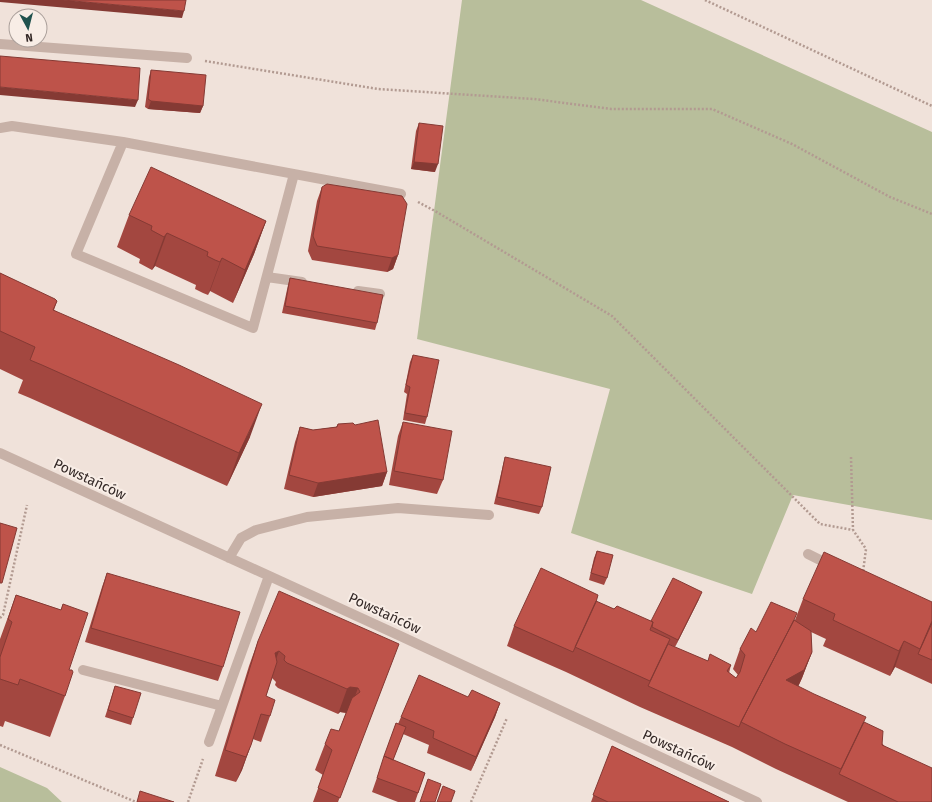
<svg xmlns="http://www.w3.org/2000/svg" width="932" height="802" font-family="'Fira Sans',sans-serif">
<rect width="100%" height="100%" fill="#f0e2da"/>
<path fill="#b8be9b" d="M 462,0 L 641,0 L 932,132 L 932,520 L 793,495 L 752,594 L 571,533 L 610,389 L 417,339 Z
M 0,767 L 47,788 L 62,802 L 0,802 Z"/>
<g fill="none" stroke-linecap="round" stroke-linejoin="round">
<path stroke="#b29a91" stroke-width="2.5" stroke-dasharray="2 2" stroke-linecap="butt" d="M 705,0 L 932,106
M 205,61 L 378,89 L 534,99 L 611,109 L 712,109 L 792,144 L 890,197 L 932,214
M 418,202 L 435,211 L 612,316 L 820,524 L 853,530 L 866,549 L 863,572
M 851,457 L 853,530
M 0,618 L 3,615 L 27,505
M 0,745 L 136,802
M 188,802 L 203,759
M 471,802 L 507,718"/>
<path stroke="#c7b1a7" stroke-width="10" d="M 0,44 L 187,58
M 0,128 L 12,126 L 123,142 L 401,194
M 123,142 L 76,254 L 253,328 L 294,174
M 267,277 L 302,282
M 358,291 L 380,294
M 0,453 L 396,634 L 757,802
M 808,554 L 832,566
M 229,558 L 241,538 L 256,530 L 307,517 L 398,508 L 489,515
M 83,670 L 222,706
M 209,742 L 269,576"/>
</g>
<path fill="#a34740" d="M 151,70 L 203,106 L 200,113 L 148,109 L 145,107 L 149,77 Z
M 419,123 L 435,172 L 411,169 L 416,131 Z
M 322,187 L 398,255 L 393,269 L 387,272 L 312,260 L 308,251 L 317,201 Z
M 129,215 L 266,221 L 254,254 L 233,303 L 210,291 L 208,295 L 203,293 L 195,289 L 196,285 L 155,266 L 152,270 L 139,263 L 140,259 L 117,247 Z
M 0,273 L 57,301 L 54,310 L 250,437 L 227,486 L 30,398 L 18,393 L 23,380 L 0,369 Z
M 290,278 L 377,323 L 375,330 L 282,313 L 288,285 Z
M 413,355 L 427,417 L 425,424 L 403,420 L 407,394 L 404,392 L 410,362 Z
M 403,422 L 443,480 L 437,494 L 389,485 L 398,436 Z
M 338,424 L 387,472 L 382,486 L 313,497 L 284,489 L 295,442 L 300,427 L 313,430 L 336,427 Z
M 505,457 L 542,507 L 539,514 L 494,504 L 503,465 Z
M 597,551 L 607,578 L 604,585 L 589,580 L 594,558 Z
M 107,573 L 223,667 L 218,681 L 85,642 L 102,587 Z
M 16,595 L 61,610 L 63,604 L 69,670 L 65,696 L 50,737 L 5,721 L 3,727 L 0,726 L 0,639 Z
M 699,599 L 675,647 L 668,644 L 668,645 L 708,661 L 731,665 L 729,673 L 736,678 L 738,675 L 733,669 L 740,649 L 756,632 L 794,620 L 795,620 L 803,599 L 932,602 L 932,684 L 895,667 L 890,676 L 823,646 L 826,639 L 811,632 L 812,652 L 802,678 L 798,687 L 864,722 L 932,802 L 848,802 L 776,769 L 732,747 L 640,707 L 566,672 L 507,646 L 514,626 L 596,602 L 614,609 L 651,621 Z
M 258,641 L 389,669 L 338,802 L 313,802 L 323,775 L 315,770 L 325,744 L 339,731 L 346,713 L 340,712 L 338,714 L 278,688 L 275,685 L 276,682 L 272,678 L 266,696 L 270,716 L 261,742 L 253,739 L 242,770 L 236,782 L 215,776 L 249,666 Z
M 115,686 L 133,718 L 131,725 L 105,717 Z
M 468,697 L 500,703 L 495,717 L 471,771 L 427,753 L 429,745 L 403,734 L 393,760 L 425,773 L 415,802 L 398,802 L 372,792 L 396,723 L 398,724 L 401,717 Z
M 612,746 L 729,802 L 591,802 Z"/>
<path fill="#853a34" d="M 0,0 L 63,0 L 184,11 L 182,18 L 0,2 Z
M 0,87 L 138,100 L 135,107 L 0,95 Z
M 151,101 L 203,106 L 200,113 L 148,109 Z
M 414,162 L 438,164 L 435,172 L 411,169 Z
M 266,221 L 254,254 L 233,303 L 245,270 Z
M 167,233 L 155,266 L 152,270 L 164,237 Z
M 398,255 L 393,269 L 387,272 L 392,258 Z
M 222,258 L 210,291 L 208,295 L 220,262 Z
M 262,404 L 250,437 L 227,486 L 239,453 Z
M 387,472 L 382,486 L 313,497 L 318,483 Z
M 702,592 L 699,599 L 675,647 L 678,640 Z
M 904,641 L 895,667 L 890,676 L 899,651 Z
M 399,644 L 389,669 L 338,802 Z
M 279,651 L 270,676 L 275,653 Z
M 812,652 L 802,678 L 794,695 L 786,680 Z
M 350,687 L 358,688 L 349,713 L 340,712 L 338,714 L 347,689 Z
M 500,703 L 495,717 L 471,771 L 476,757 Z
M 251,745 L 242,770 L 236,782 L 246,757 Z"/>
<path fill="#be534a" stroke="#853a34" d="M 63,0 L 186,0 L 184,11 Z
M 0,56 L 140,68 L 138,100 L 0,87 Z
M 151,70 L 206,75 L 203,106 L 151,101 L 148,99 Z
M 419,123 L 443,126 L 438,164 L 414,162 Z
M 151,167 L 266,221 L 245,270 L 222,258 L 220,262 L 215,260 L 207,256 L 208,252 L 167,233 L 164,237 L 151,230 L 152,226 L 129,215 Z
M 327,184 L 402,196 L 407,204 L 398,255 L 392,258 L 317,246 L 313,236 L 322,187 Z
M 0,273 L 55,299 L 57,301 L 53,310 L 179,365 L 262,404 L 239,453 L 42,365 L 30,360 L 35,347 L 0,331 Z
M 290,278 L 383,295 L 377,323 L 285,306 Z
M 413,355 L 439,360 L 427,417 L 405,413 L 410,387 L 406,385 Z
M 378,420 L 387,472 L 318,483 L 289,475 L 300,427 L 313,430 L 337,427 L 338,424 L 353,423 L 355,425 Z
M 403,422 L 452,431 L 443,480 L 394,471 Z
M 505,457 L 551,467 L 542,507 L 497,497 Z
M 0,523 L 17,528 L 2,583 L 0,583 Z
M 597,551 L 613,555 L 607,578 L 591,573 Z
M 824,552 L 932,602 L 932,621 L 920,649 L 904,641 L 899,651 L 833,620 L 835,614 L 803,599 Z
M 541,568 L 598,595 L 596,602 L 573,652 L 514,626 Z
M 107,573 L 240,612 L 223,667 L 91,628 Z
M 673,578 L 702,592 L 678,640 L 652,627 L 653,622 L 651,621 Z
M 279,591 L 399,644 L 340,798 L 318,788 L 332,750 L 325,744 L 331,729 L 339,731 L 352,698 L 360,692 L 358,688 L 350,687 L 347,689 L 287,663 L 284,660 L 285,656 L 279,651 L 275,653 L 277,662 L 266,696 L 275,700 L 270,716 L 261,714 L 251,745 L 246,757 L 225,750 L 258,641 Z
M 16,595 L 61,610 L 63,604 L 88,613 L 69,670 L 72,670 L 73,672 L 65,696 L 20,679 L 18,685 L 0,679 L 0,657 L 12,622 L 8,619 Z
M 596,601 L 614,609 L 617,606 L 653,622 L 650,630 L 670,639 L 650,681 L 575,647 Z
M 771,602 L 797,613 L 794,620 L 741,722 L 739,727 L 648,686 L 668,644 L 708,661 L 710,654 L 731,665 L 727,671 L 736,678 L 740,672 L 745,655 L 740,649 L 751,628 L 756,632 Z
M 794,620 L 811,631 L 812,652 L 804,670 L 786,680 L 814,694 L 866,717 L 841,769 L 785,744 L 741,722 Z
M 932,623 L 932,660 L 918,654 Z
M 419,675 L 468,697 L 472,690 L 500,703 L 476,757 L 433,738 L 434,731 L 401,717 Z
M 115,686 L 141,693 L 133,718 L 108,710 Z
M 864,722 L 883,731 L 882,745 L 932,768 L 932,802 L 898,802 L 839,774 Z
M 396,723 L 406,727 L 393,760 L 384,756 Z
M 612,746 L 729,802 L 608,802 L 593,795 Z
M 384,756 L 425,773 L 418,793 L 377,778 Z
M 428,779 L 441,784 L 435,802 L 420,802 Z
M 443,786 L 455,791 L 451,802 L 437,802 Z
M 140,791 L 174,802 L 137,802 Z"/>
<g text-anchor="middle" stroke-width="4" stroke-linejoin="round" paint-order="stroke">
<g font-size="14" fill="#342927" stroke="#f8ede6">
<text transform="translate(90 479) rotate(25)" y="5">Powstańców</text>
<text transform="translate(385 613) rotate(25)" y="5">Powstańców</text>
<text transform="translate(679 750) rotate(25)" y="5">Powstańców</text>
</g>
</g>
<g transform="translate(28 28) rotate(173)"><circle r="19" fill="#f8ede6" stroke="#aa9f9a"/>
<path d="M0-3L7 15L0 10L-7 15Z" fill="#20524e"/>
<text y="-6" font-size="11" font-weight="bold" text-anchor="middle" fill="#342927">N</text>
</g>
</svg>
